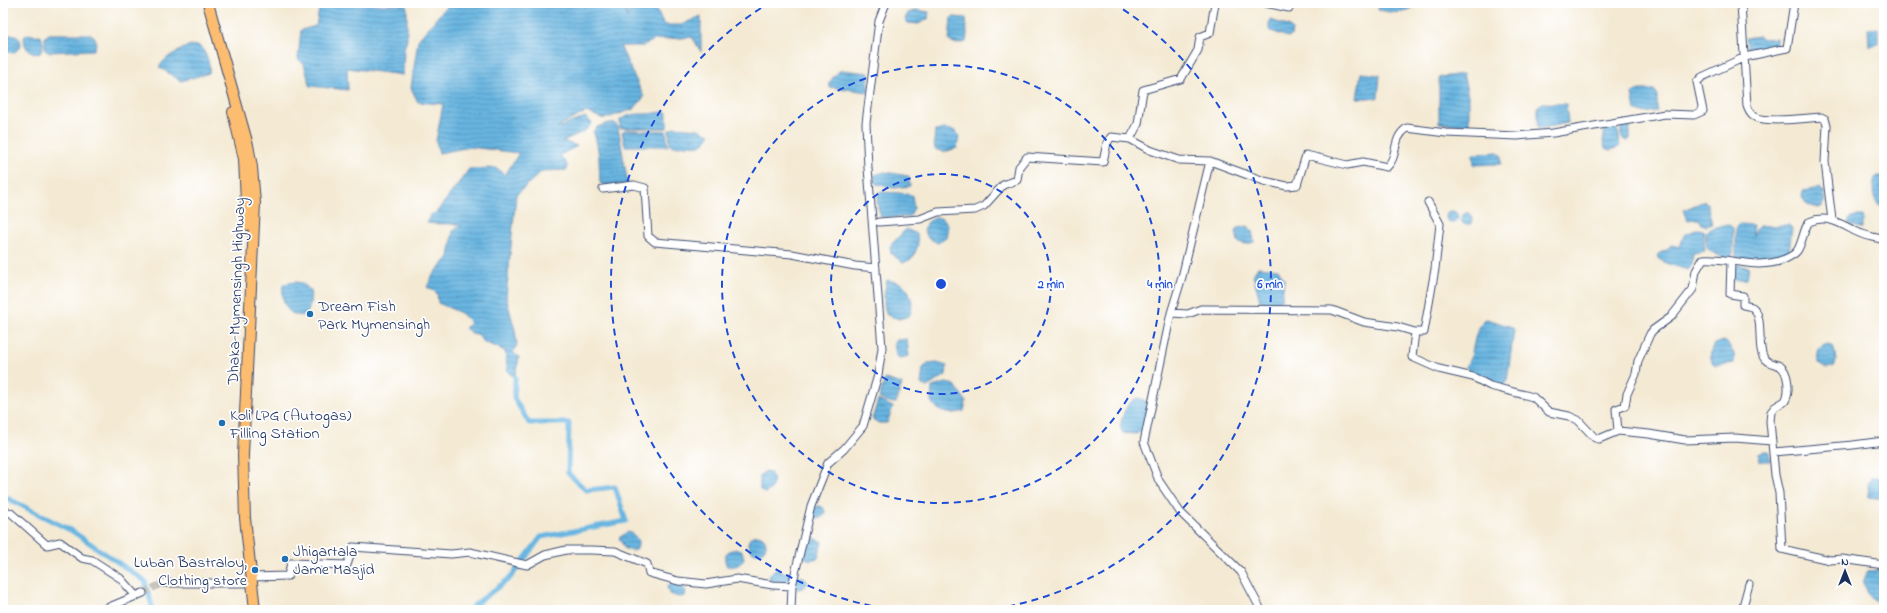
<svg xmlns="http://www.w3.org/2000/svg" width="1887" height="613" font-family="'Indie Flower',sans-serif">
<defs>
<pattern id="water-rules" width="6" height="5" patternUnits="userSpaceOnUse"><rect width="6" height="5" fill="#67b5e1"/><path d="M0 2.5h6" fill="none" stroke="#5494ba"/></pattern>
</defs>
<rect width="100%" height="100%" fill="#fff"/>
<filter id="ink" filterUnits="userSpaceOnUse"><feTurbulence type="fractalNoise" baseFrequency=".025" numOctaves="2"/><feDisplacementMap in="SourceGraphic" scale="8" xChannelSelector="R" yChannelSelector="G"/><feConvolveMatrix kernelMatrix="1 2 1 2 8 2 1 2 1" color-interpolation-filters="sRGB"/></filter>
<filter id="wash" filterUnits="userSpaceOnUse"><feTurbulence type="fractalNoise" baseFrequency=".012" numOctaves="4" result="noise"/><feDisplacementMap in="SourceGraphic" scale="16" xChannelSelector="R" yChannelSelector="G"/><feGaussianBlur stdDeviation="0.9" result="paint"/><feColorMatrix in="noise" values="0 0 0 0 0 0 0 0 0 0 0 0 0 0 0 0 0 1.4 0 .05"/><feComposite in="paint" operator="in"/></filter>
<g filter="url(#wash)">
<rect width="100%" height="100%" fill="#f4ead4"/>
<path fill="url(#water-rules)" stroke="#4172a0" d="M 320,3 L 407,5 L 407,40 L 404,48 L 403,75 L 347,68 L 348,90 L 310,86 L 304,64 L 298,59 L 301,30 L 316,26 Z
M 472,3 L 628,3 L 626,19 L 633,3 L 660,3 L 655,7 L 664,25 L 681,25 L 701,16 L 701,52 L 692,37 L 654,40 L 643,46 L 620,46 L 644,97 L 634,109 L 604,119 L 586,112 L 557,127 L 563,126 L 585,117 L 592,123 L 585,131 L 563,141 L 577,146 L 560,155 L 567,165 L 567,170 L 542,171 L 516,195 L 506,297 L 515,330 L 517,345 L 513,352 L 519,357 L 515,378 L 508,372 L 505,351 L 482,341 L 478,334 L 473,334 L 465,328 L 471,323 L 461,313 L 438,303 L 437,293 L 427,287 L 433,275 L 449,257 L 453,231 L 461,226 C 449,222 439,225 427,223 L 430,215 L 436,213 L 469,169 L 497,168 L 505,175 L 519,153 L 470,147 L 439,153 L 436,141 L 443,104 L 418,102 L 411,88 L 418,40 L 446,7 Z
M 1379,3 L 1416,3 C 1406,17 1392,12 1378,10 Z
M 917,10 L 929,12 L 928,19 L 918,24 L 908,23 L 905,19 L 908,13 Z
M 953,17 L 966,18 L 967,35 L 966,42 L 957,44 L 949,41 L 951,18 Z
M 1271,20 L 1290,27 L 1292,30 L 1291,36 L 1287,37 L 1269,30 L 1269,21 Z
M 1878,28 L 1878,44 L 1869,46 L 1868,29 Z
M 27,34 L 41,36 L 43,44 L 42,51 L 39,54 C 28,52 24,48 24,37 Z
M 49,34 L 90,34 C 97,36 97,44 94,50 L 48,52 L 45,50 L 45,37 Z
M 9,35 L 16,35 L 20,40 L 20,47 L 15,52 L 3,53 L 5,37 Z
M 1759,36 L 1760,39 L 1776,38 L 1776,47 L 1748,51 L 1746,38 Z
M 190,45 L 199,46 C 206,51 211,65 209,73 L 181,81 L 159,67 C 166,56 179,51 190,45 Z
M 842,70 L 869,73 L 868,92 L 830,87 L 829,83 C 832,79 837,71 842,70 Z
M 1361,73 L 1380,75 L 1378,98 L 1357,98 Z
M 1463,74 L 1469,100 L 1469,124 L 1459,125 L 1439,123 L 1439,80 L 1440,77 Z
M 1639,90 L 1654,90 L 1657,93 L 1657,111 L 1643,113 L 1635,110 L 1632,95 L 1634,92 Z
M 1543,103 L 1566,104 L 1568,123 L 1543,128 L 1538,127 L 1538,106 Z
M 666,112 L 667,113 L 667,128 L 620,128 L 620,120 C 628,114 636,114 646,114 C 652,114 659,112 666,112 Z
M 609,123 L 615,123 L 618,127 L 628,185 L 603,185 L 600,183 C 599,165 600,148 593,131 L 597,127 Z
M 1625,124 L 1630,126 L 1630,139 L 1628,141 L 1624,140 L 1621,135 L 1621,127 Z
M 675,127 L 698,129 L 710,134 L 702,145 L 673,146 L 670,145 L 669,130 Z
M 1611,127 L 1616,127 C 1619,132 1620,141 1619,147 L 1611,150 L 1605,148 L 1603,141 L 1605,129 Z
M 945,129 L 956,131 L 959,137 L 957,148 L 944,152 L 935,149 L 934,141 L 935,131 Z
M 625,130 L 666,131 L 668,146 L 625,146 L 622,132 Z
M 1498,152 L 1501,155 L 1501,164 L 1474,165 L 1473,154 Z
M 885,172 L 909,176 L 910,186 L 894,188 L 876,184 L 874,175 Z
M 1878,176 L 1884,176 L 1884,207 C 1871,204 1872,188 1875,178 Z
M 1820,188 C 1826,193 1826,200 1822,207 L 1819,208 L 1807,205 L 1802,197 L 1803,191 Z
M 878,192 L 899,193 L 912,195 L 914,208 L 909,217 L 881,217 L 877,204 Z
M 1705,201 L 1707,203 L 1712,224 L 1706,226 L 1702,224 L 1699,219 L 1687,220 L 1683,210 Z
M1446 217a6 6 0 1 1 12 0a6 6 0 1 1-12 0Z
M1461 219a6 6 0 1 1 12 0a6 6 0 1 1-12 0Z
M 1856,216 L 1863,216 L 1864,220 L 1862,229 L 1848,223 L 1850,218 Z
M 936,217 L 943,219 L 948,225 L 946,238 L 938,243 L 928,238 L 924,229 L 928,222 Z
M 1728,224 L 1733,228 L 1733,253 L 1730,259 C 1722,258 1718,255 1710,251 L 1707,247 L 1705,232 L 1712,228 Z
M 1739,224 L 1753,225 L 1754,236 L 1756,229 L 1759,226 L 1789,225 L 1792,228 L 1789,252 L 1781,258 L 1756,261 L 1754,259 L 1754,261 L 1736,259 L 1736,227 Z
M 1248,226 L 1252,231 L 1254,242 L 1246,244 L 1238,242 L 1236,231 L 1238,228 Z
M 906,229 L 917,234 L 918,245 L 913,258 L 903,263 L 891,253 L 890,246 Z
M 1698,229 L 1703,230 L 1705,251 L 1693,253 L 1692,265 L 1688,270 L 1668,264 L 1657,258 L 1658,254 L 1667,250 L 1671,245 L 1680,247 L 1684,235 Z
M 1734,264 L 1749,267 L 1747,279 L 1734,280 Z
M 1258,267 L 1278,269 L 1284,279 L 1282,299 L 1275,305 L 1260,301 L 1253,275 Z
M 887,280 C 891,281 896,281 900,283 C 911,288 915,306 909,316 L 899,319 L 887,315 C 882,303 884,292 887,280 Z
M 296,282 L 302,283 L 311,291 L 310,305 L 307,315 C 287,319 281,302 283,285 L 288,283 Z
M 1487,319 L 1512,327 L 1514,330 L 1507,381 L 1503,386 L 1470,375 L 1466,366 L 1471,356 L 1476,334 L 1483,320 Z
M 907,339 L 909,356 L 900,358 L 896,356 L 894,342 L 897,340 Z
M 1724,341 C 1732,346 1736,355 1734,363 L 1715,366 C 1709,360 1710,350 1714,344 Z
M 1829,344 L 1834,348 L 1836,360 L 1835,366 L 1827,368 L 1818,363 C 1817,353 1818,345 1829,344 Z
M 937,363 L 947,366 L 946,375 L 927,387 L 921,384 L 923,368 L 928,364 Z
M 885,379 L 902,384 L 896,403 L 887,402 L 879,398 Z
M 946,383 L 955,385 L 966,401 L 964,411 C 950,415 939,414 931,401 L 932,387 Z
M 1137,398 L 1144,400 L 1149,408 L 1144,430 L 1136,434 L 1123,433 L 1120,427 C 1123,414 1125,404 1137,398 Z
M 878,400 L 893,407 L 887,423 L 879,423 L 872,419 Z
M 1762,451 L 1769,451 L 1770,461 L 1760,461 L 1758,453 Z
M 766,471 L 770,472 L 774,480 L 771,489 L 765,493 L 760,490 L 760,475 Z
M 1875,477 L 1884,478 L 1884,499 L 1869,497 L 1868,485 L 1871,478 Z
M813 512a6 6 0 1 1 12 0a6 6 0 1 1-12 0Z
M 627,532 C 636,534 640,541 637,549 L 633,551 L 625,549 L 619,538 Z
M748 544a9 9 0 1 1 18 0a9 9 0 1 1-18 0Z
M 811,536 L 822,542 L 818,558 L 810,560 L 802,556 L 804,541 Z
M 737,549 L 742,551 L 744,558 C 740,566 735,567 727,566 C 724,560 724,557 728,551 Z
M 775,569 L 789,574 L 791,579 L 787,583 L 770,581 L 769,575 Z
M 1879,569 L 1884,570 L 1884,593 L 1876,601 L 1871,598 L 1863,583 L 1867,572 Z
M 797,577 L 804,577 L 808,581 C 806,587 803,589 797,589 L 794,584 Z
M 672,583 C 679,583 683,585 686,592 L 685,596 L 679,597 L 669,594 L 667,586 Z"/>
<g fill="none" stroke-linecap="round" stroke-linejoin="round">
<path stroke="#67b5e1" stroke-width="5" d="M 3,496 L 72,531 L 145,581 L 153,610
M 475,610 L 473,606 L 510,578 L 541,537 L 626,521 L 615,487 L 586,490 L 568,473 L 569,423 L 529,423 L 514,398 L 515,378"/>
</g>
</g>
<g filter="url(#ink)">
<g fill="none" stroke-linecap="round" stroke-linejoin="round">
<path stroke="#c9c5bc" stroke-width="7" stroke-dasharray="7 3.5" stroke-linecap="butt" d="M 143,593 L 163,583"/>
<g stroke="#3c4b70" stroke-width="9">
<path id="minor" d="M 1265,3 L 1289,8 L 1291,3
M 1741,3 L 1747,106 C 1748,109 1750,113 1752,115 C 1760,124 1809,118 1821,117 L 1825,119 L 1827,125 L 1825,162 L 1832,220
M 1130,139 L 1138,124 L 1143,90 L 1181,79 L 1198,50 L 1200,37 L 1210,33 L 1215,3
M 1210,161 L 1182,277 L 1171,313 L 1188,314 L 1201,309 L 1332,310 L 1364,322 L 1398,327 L 1415,332 L 1412,357 L 1439,369 L 1473,377 L 1490,386 L 1533,397 L 1549,412 L 1569,416 L 1578,420 L 1595,438 L 1599,439 L 1618,431 L 1649,434 L 1685,440 L 1735,438 L 1772,441
M 603,189 L 634,185 L 645,188 L 648,236 L 655,242 L 792,254 L 855,266 L 876,268
M 879,222 L 920,219 L 938,212 L 975,210 L 984,206 L 1003,185 L 1017,180 L 1019,167 L 1027,157 L 1103,162 L 1107,143 L 1111,137 L 1130,139 L 1150,150 L 1179,160 L 1210,161 L 1264,181 L 1287,186 L 1297,185 L 1306,155 L 1347,165 L 1363,162 L 1387,167 C 1399,156 1391,139 1407,128 L 1446,133 L 1517,136 L 1553,133 L 1665,114 L 1694,115 L 1703,111 L 1697,82 L 1702,77 L 1745,57 L 1787,48 L 1794,3
M 1731,261 L 1730,294 L 1743,296 L 1743,305 C 1746,306 1750,306 1752,307 C 1765,316 1756,346 1764,358 C 1768,364 1774,363 1780,366 C 1789,372 1790,393 1785,401 L 1775,407 L 1771,412 L 1770,421 L 1775,475 L 1779,493 L 1782,549 L 1830,560 L 1842,559 L 1884,565
M 1171,313 L 1144,442 L 1159,481 L 1180,512 L 1241,572 L 1261,610
M 1415,332 L 1424,332 L 1435,269 L 1440,224 L 1428,202
M 1618,431 L 1616,409 L 1625,406 L 1627,394 L 1636,374 L 1638,361 L 1650,334 L 1653,330 L 1671,317 L 1693,289 L 1696,271 L 1703,259 C 1732,257 1755,271 1785,259 C 1789,257 1794,255 1797,251 C 1803,242 1803,230 1809,222 C 1827,214 1841,224 1857,232 C 1865,236 1875,237 1884,240
M 1774,452 L 1853,445 L 1884,441
M 3,510 L 11,513 L 47,545 L 60,542 L 82,558 L 92,560 L 120,578 L 136,596
M 251,577 L 288,576 L 291,563 L 347,565 L 353,547 L 451,554 L 470,552 L 527,565 L 545,555 L 566,550 L 591,550 L 615,551 L 647,564 L 649,573 L 678,581 L 706,584 L 737,579 L 773,585 L 792,586 L 811,506 L 828,463 L 844,449 L 863,426 L 878,375 L 882,348 L 868,168 L 866,123 L 879,21 L 886,3
M 163,583 L 245,583
M 108,610 L 107,608 L 143,593
M 791,610 L 792,586
M 1742,610 L 1749,584"/>
</g>
<g stroke="#3c4b70" stroke-width="12">
<path id="highway" d="M 208,3 L 248,145 L 252,167 L 255,203 L 243,455 L 245,518 L 255,610
M 233,112 L 244,159 L 247,225"/>
</g>
<use href="#minor" stroke="#fff" stroke-width="7"/>
<use href="#highway" stroke="#fcbd6f" stroke-width="10"/>
</g>
</g>
<g fill="none" stroke="#1d4ed8" stroke-width="2" stroke-dasharray="7 5">
<circle cx="941" cy="284" r="110"/>
<circle cx="941" cy="284" r="219"/>
<path d="M895 610A329 329 0 0 1 769 3M1113 3A329 329 0 0 1 987 610"/>
</g>
<g fill="#1f6fb2" stroke="#fff" stroke-width="1.5">
<circle cx="310" cy="314" r="4"/>
<circle cx="222" cy="423" r="4"/>
<circle cx="285" cy="559" r="4"/>
<circle cx="255" cy="570" r="4"/>
</g>
<g text-anchor="middle" stroke-width="3.5" stroke-linejoin="round" paint-order="stroke">
<g font-size="16" fill="#1b2f5e" stroke="#fff">
<text transform="translate(235 291) rotate(-88)" y="6">Dhaka-Mymensingh Highway</text>
</g>
<g font-size="16" fill="#1b2f5e" stroke="#fff" text-anchor="start">
<text x="318" y="311">Dream Fish<tspan x="318" dy="18">Park Mymensingh</tspan></text>
<text x="230" y="420">Koli LPG (Autogas)<tspan x="230" dy="18">Filling Station</tspan></text>
<text x="293" y="556">Jhigartala<tspan x="293" dy="18">Jame Masjid</tspan></text>
<text x="247" y="567" text-anchor="end">Luban Bastraloy,<tspan x="247" dy="18">Clothing store</tspan></text>
</g>
</g>
<circle cx="941" cy="284" r="6" fill="#1d4ed8" stroke="#fff" stroke-width="2"/>
<g font-size="12" text-anchor="middle" font-weight="bold" fill="#1d4ed8" stroke="#fff" stroke-width="3.5" stroke-linejoin="round" paint-order="stroke">
<text x="1051" y="288">2 min</text>
<text x="1160" y="288">4 min</text>
<text x="1270" y="288">6 min</text>
</g>
<rect width="1887" height="613" fill="none" stroke="#fff" stroke-width="16"/>
<g transform="translate(1845 571)" stroke="#ffffff" stroke-width="3" paint-order="stroke">
<path d="M0-3L7 15L0 10L-7 15Z" fill="#1b2f5e"/>
<text y="-6" font-size="11" font-weight="bold" text-anchor="middle" fill="#1b2f5e">N</text>
</g>
</svg>
